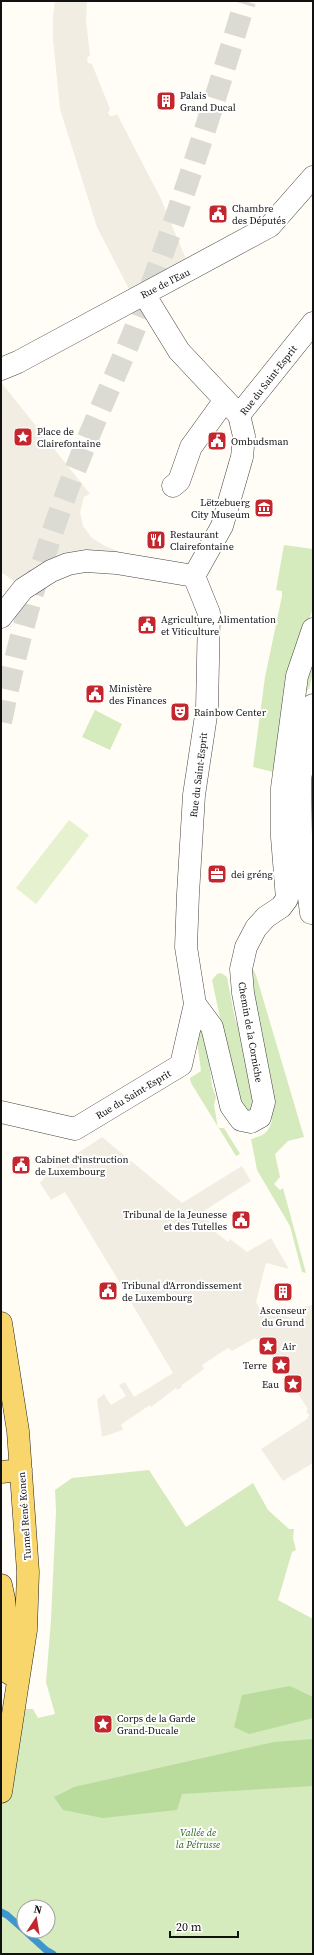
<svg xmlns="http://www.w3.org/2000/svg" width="314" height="1955" font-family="'Source Serif 4',serif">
<rect width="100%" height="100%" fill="#fffdf5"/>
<path fill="#d5ebbd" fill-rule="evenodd" d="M 284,545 L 313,549 L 313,608 L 290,675 L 277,773 L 253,767 L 265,677 L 282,596 L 282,591 L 276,590 Z
M 313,649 L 313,673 L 309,689 L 305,691 Z
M 95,710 L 122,724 L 110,750 L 82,737 Z
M 313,743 L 313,832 L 308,780 Z
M 250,964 L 256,975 L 304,1137 L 288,1141 L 275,1154 L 280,1177 L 274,1184 L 280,1190 L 283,1188 L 306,1273 L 302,1272 L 290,1226 L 257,1170 L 251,1139 C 264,1135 268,1134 272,1120 Z
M 221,973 L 227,977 L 235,1019 L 247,1048 L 257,1104 L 250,1115 L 239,1107 L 212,980 L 217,974 Z
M 200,1029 L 205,1029 L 212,1086 L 216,1097 L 214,1105 L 218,1128 L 224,1128 L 240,1154 L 236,1156 L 191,1083 L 190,1078 L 201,1071 L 197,1041 Z
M 149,1470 L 186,1527 L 253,1483 L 268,1510 L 289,1529 L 294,1529 L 293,1538 L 296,1550 L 292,1552 L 278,1600 L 313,1619 L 313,1954 L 1,1954 L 1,1709 L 33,1709 L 38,1718 L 55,1714 L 46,1682 L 51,1620 L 56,1511 L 55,1490 L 72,1478 ZM 24,1907 L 48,1907 L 48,1931 L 24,1931 Z"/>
<path fill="#b9dc9c" d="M 290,1686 L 313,1697 L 313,1718 L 249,1734 L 234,1727 L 242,1695 Z
M 313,1739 L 313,1786 L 182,1794 L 177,1810 L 103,1818 L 63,1810 L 54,1797 L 74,1787 L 274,1742 Z"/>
<path fill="#e6f2cf" d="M 69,820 L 89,835 L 36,904 L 16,888 Z"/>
<path fill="#f1ede2" d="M 55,1 L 87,1 L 86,21 L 90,55 L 87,58 L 88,63 L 92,64 L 110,109 L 108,113 L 110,116 L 113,116 L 117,114 L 161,199 L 186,259 L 134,299 L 97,227 L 60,109 L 53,39 L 53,16 Z
M 1,382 L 90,494 L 84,497 L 80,512 L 83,526 L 92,538 L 105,546 L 120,552 L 116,563 L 19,585 L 1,572 Z
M 102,1137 L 182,1203 L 242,1166 L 251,1181 L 199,1214 L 215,1227 L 213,1230 L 228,1242 L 230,1239 L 247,1252 L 271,1238 L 289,1269 L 266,1263 L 256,1302 L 260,1310 L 300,1320 L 303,1307 L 313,1305 L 313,1463 L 283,1481 L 261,1449 L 307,1419 L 309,1415 L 306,1411 L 308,1409 L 264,1342 L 262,1343 L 259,1338 L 257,1340 L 255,1338 L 232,1351 L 228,1348 L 202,1365 L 204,1369 L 182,1385 L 182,1387 L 177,1390 L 176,1388 L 151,1407 L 150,1405 L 123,1423 L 121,1425 L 123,1430 L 102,1437 L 97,1399 L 104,1394 L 111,1405 L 126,1396 L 119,1385 L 125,1382 L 134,1397 L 173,1373 L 129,1299 L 135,1295 L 129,1284 L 123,1288 L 65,1192 L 51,1200 L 40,1183 L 48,1173 L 50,1173 L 51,1171 Z"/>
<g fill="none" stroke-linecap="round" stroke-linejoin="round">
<path stroke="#3f96cf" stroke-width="7" d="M 1,1912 L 7,1915 L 24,1930
M 25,1931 L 46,1950 L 53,1954"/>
<path stroke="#dbdad3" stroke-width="22" stroke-dasharray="22 11" stroke-linecap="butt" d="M 1,722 C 20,628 48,536 84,448 C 104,398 128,350 146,299 C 183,201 215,101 245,1"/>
<g stroke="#444" stroke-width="23">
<path id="minor" d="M 144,294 L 179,351 L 239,415
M 1,369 L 18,362 L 270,226 L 313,177
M 239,415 L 313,323
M 173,486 L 179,481 L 191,447 L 225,400
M 194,576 L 222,526 L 242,457 L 244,436 L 239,415
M 1,617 L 23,589 L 51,571 L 68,564 L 86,561 L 116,563 L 194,576
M 311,913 L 301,836 L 300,779 L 313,705
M 195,1004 L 212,1027 L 231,1106 L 241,1120 L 251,1122 L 260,1117 L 264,1102 L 243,993 L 241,969 L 246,947 L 256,928 L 266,917 L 281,907 L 287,899 L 282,837 L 282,788 L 297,676 L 313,629
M 1,1112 L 75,1129 L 181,1065 L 195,1004 L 186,947 L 188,894 L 194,795 L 207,709 L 209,613 L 194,576"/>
</g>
<g stroke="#222" stroke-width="23">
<path id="primary" d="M 1,1323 L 18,1431 L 28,1572 L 26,1630 L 1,1792
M 1,1472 L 21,1470
M 1,1585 L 4,1599 L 10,1674"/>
</g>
<use href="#minor" stroke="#fff" stroke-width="22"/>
<use href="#primary" stroke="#f9d66b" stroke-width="22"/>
</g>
<defs>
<g id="building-square" transform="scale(1)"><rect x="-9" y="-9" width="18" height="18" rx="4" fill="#c4262e" stroke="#fff"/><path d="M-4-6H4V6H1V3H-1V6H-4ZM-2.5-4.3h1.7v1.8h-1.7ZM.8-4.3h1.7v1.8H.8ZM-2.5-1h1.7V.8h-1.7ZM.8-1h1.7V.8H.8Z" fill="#fff"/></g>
<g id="civic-square" transform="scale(1)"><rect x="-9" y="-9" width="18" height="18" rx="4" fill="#c4262e" stroke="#fff"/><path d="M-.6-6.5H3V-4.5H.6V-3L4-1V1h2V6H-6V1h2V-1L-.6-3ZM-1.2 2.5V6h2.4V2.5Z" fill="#fff"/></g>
<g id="sight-square" transform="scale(1)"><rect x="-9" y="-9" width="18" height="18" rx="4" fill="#c4262e" stroke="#fff"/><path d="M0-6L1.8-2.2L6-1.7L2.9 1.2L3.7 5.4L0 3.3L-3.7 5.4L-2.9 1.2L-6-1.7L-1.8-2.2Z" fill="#fff"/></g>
<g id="museum-square" transform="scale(1)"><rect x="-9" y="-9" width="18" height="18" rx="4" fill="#c4262e" stroke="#fff"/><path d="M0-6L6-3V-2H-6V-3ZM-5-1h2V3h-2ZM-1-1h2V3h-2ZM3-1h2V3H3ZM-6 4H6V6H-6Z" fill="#fff"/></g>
<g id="restaurant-square" transform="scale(1)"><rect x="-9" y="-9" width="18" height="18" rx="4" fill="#c4262e" stroke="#fff"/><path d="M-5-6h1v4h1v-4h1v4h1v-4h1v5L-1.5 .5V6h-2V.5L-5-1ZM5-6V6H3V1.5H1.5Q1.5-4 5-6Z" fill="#fff"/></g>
<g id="theatre-square" transform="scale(1)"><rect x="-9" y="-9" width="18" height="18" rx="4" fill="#c4262e" stroke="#fff"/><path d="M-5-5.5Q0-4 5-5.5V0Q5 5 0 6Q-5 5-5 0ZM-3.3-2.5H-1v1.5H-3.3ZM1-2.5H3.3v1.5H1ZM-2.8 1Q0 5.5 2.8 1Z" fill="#fff"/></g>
<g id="office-square" transform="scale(1)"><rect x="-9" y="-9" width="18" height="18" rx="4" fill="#c4262e" stroke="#fff"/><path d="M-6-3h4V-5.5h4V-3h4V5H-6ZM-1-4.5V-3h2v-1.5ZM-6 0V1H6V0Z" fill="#fff"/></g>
</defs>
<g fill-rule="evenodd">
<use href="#building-square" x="166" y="101"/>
<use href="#civic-square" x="218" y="214"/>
<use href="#sight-square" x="23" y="437"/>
<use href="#civic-square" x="217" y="441"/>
<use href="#museum-square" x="264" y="508"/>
<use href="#restaurant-square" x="156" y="540"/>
<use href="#civic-square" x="147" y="625"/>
<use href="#civic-square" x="95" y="694"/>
<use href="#theatre-square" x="180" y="712"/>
<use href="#office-square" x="217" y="874"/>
<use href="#civic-square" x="21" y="1165"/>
<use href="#civic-square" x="241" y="1220"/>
<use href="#civic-square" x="108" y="1291"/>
<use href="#building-square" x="283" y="1292"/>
<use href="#sight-square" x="268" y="1346"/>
<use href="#sight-square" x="281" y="1365"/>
<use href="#sight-square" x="293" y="1384"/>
<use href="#sight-square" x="103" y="1724"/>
</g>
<g text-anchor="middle" stroke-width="4" stroke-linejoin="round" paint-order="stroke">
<g font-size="10" fill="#111" stroke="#fff" text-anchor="start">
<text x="180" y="99">Palais<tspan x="180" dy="12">Grand Ducal</tspan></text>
<text x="232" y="212">Chambre<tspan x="232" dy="12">des Députés</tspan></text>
<text x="37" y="435">Place de<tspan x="37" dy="12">Clairefontaine</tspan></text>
<text x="231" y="445">Ombudsman</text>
<text x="250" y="506" text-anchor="end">Lëtzebuerg<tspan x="250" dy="12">City Museum</tspan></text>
<text x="170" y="538">Restaurant<tspan x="170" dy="12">Clairefontaine</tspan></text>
<text x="161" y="623">Agriculture, Alimentation<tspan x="161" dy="12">et Viticulture</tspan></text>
<text x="109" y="692">Ministère<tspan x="109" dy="12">des Finances</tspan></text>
<text x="194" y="716">Rainbow Center</text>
<text x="231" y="878">dei gréng</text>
<text x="35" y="1163">Cabinet d'instruction<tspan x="35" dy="12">de Luxembourg</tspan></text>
<text x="227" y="1218" text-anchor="end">Tribunal de la Jeunesse<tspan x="227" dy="12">et des Tutelles</tspan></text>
<text x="122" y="1289">Tribunal d'Arrondissement<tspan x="122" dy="12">de Luxembourg</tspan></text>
<text x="283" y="1314" text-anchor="middle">Ascenseur<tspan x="283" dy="12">du Grund</tspan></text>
<text x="282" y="1350">Air</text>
<text x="267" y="1369" text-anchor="end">Terre</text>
<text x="279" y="1388" text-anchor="end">Eau</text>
<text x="117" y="1722">Corps de la Garde<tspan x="117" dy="12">Grand-Ducale</tspan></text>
</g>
<g font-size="10" fill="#111" stroke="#fff">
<text transform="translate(165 283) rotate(-27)" y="4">Rue de l'Eau</text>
<text transform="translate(268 380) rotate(-52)" y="4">Rue du Saint-Esprit</text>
<text transform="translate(198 775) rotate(-83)" y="4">Rue du Saint-Esprit</text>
<text transform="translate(251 1032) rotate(80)" y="4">Chemin de la Corniche</text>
<text transform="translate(133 1094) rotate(-31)" y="4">Rue du Saint-Esprit</text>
<text transform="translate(24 1516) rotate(-94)" y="4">Tunnel René Konen</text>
</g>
<g font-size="10" font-style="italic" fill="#2f6b1f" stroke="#fff">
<text x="198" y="1836">Vallée de<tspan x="198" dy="12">la Pétrusse</tspan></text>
</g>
</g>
<rect width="314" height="1955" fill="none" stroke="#111111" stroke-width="4"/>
<g transform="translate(36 1919) rotate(12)"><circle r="19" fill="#ffffff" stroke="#a0a0a0"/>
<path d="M0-3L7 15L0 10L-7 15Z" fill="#c4262e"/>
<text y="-6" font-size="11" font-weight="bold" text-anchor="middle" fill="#111111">N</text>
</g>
<path d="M170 1931v6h68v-6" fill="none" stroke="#111111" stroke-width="2"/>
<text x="176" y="1931" font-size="12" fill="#111111" stroke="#ffffff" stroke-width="3" paint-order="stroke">20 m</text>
</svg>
